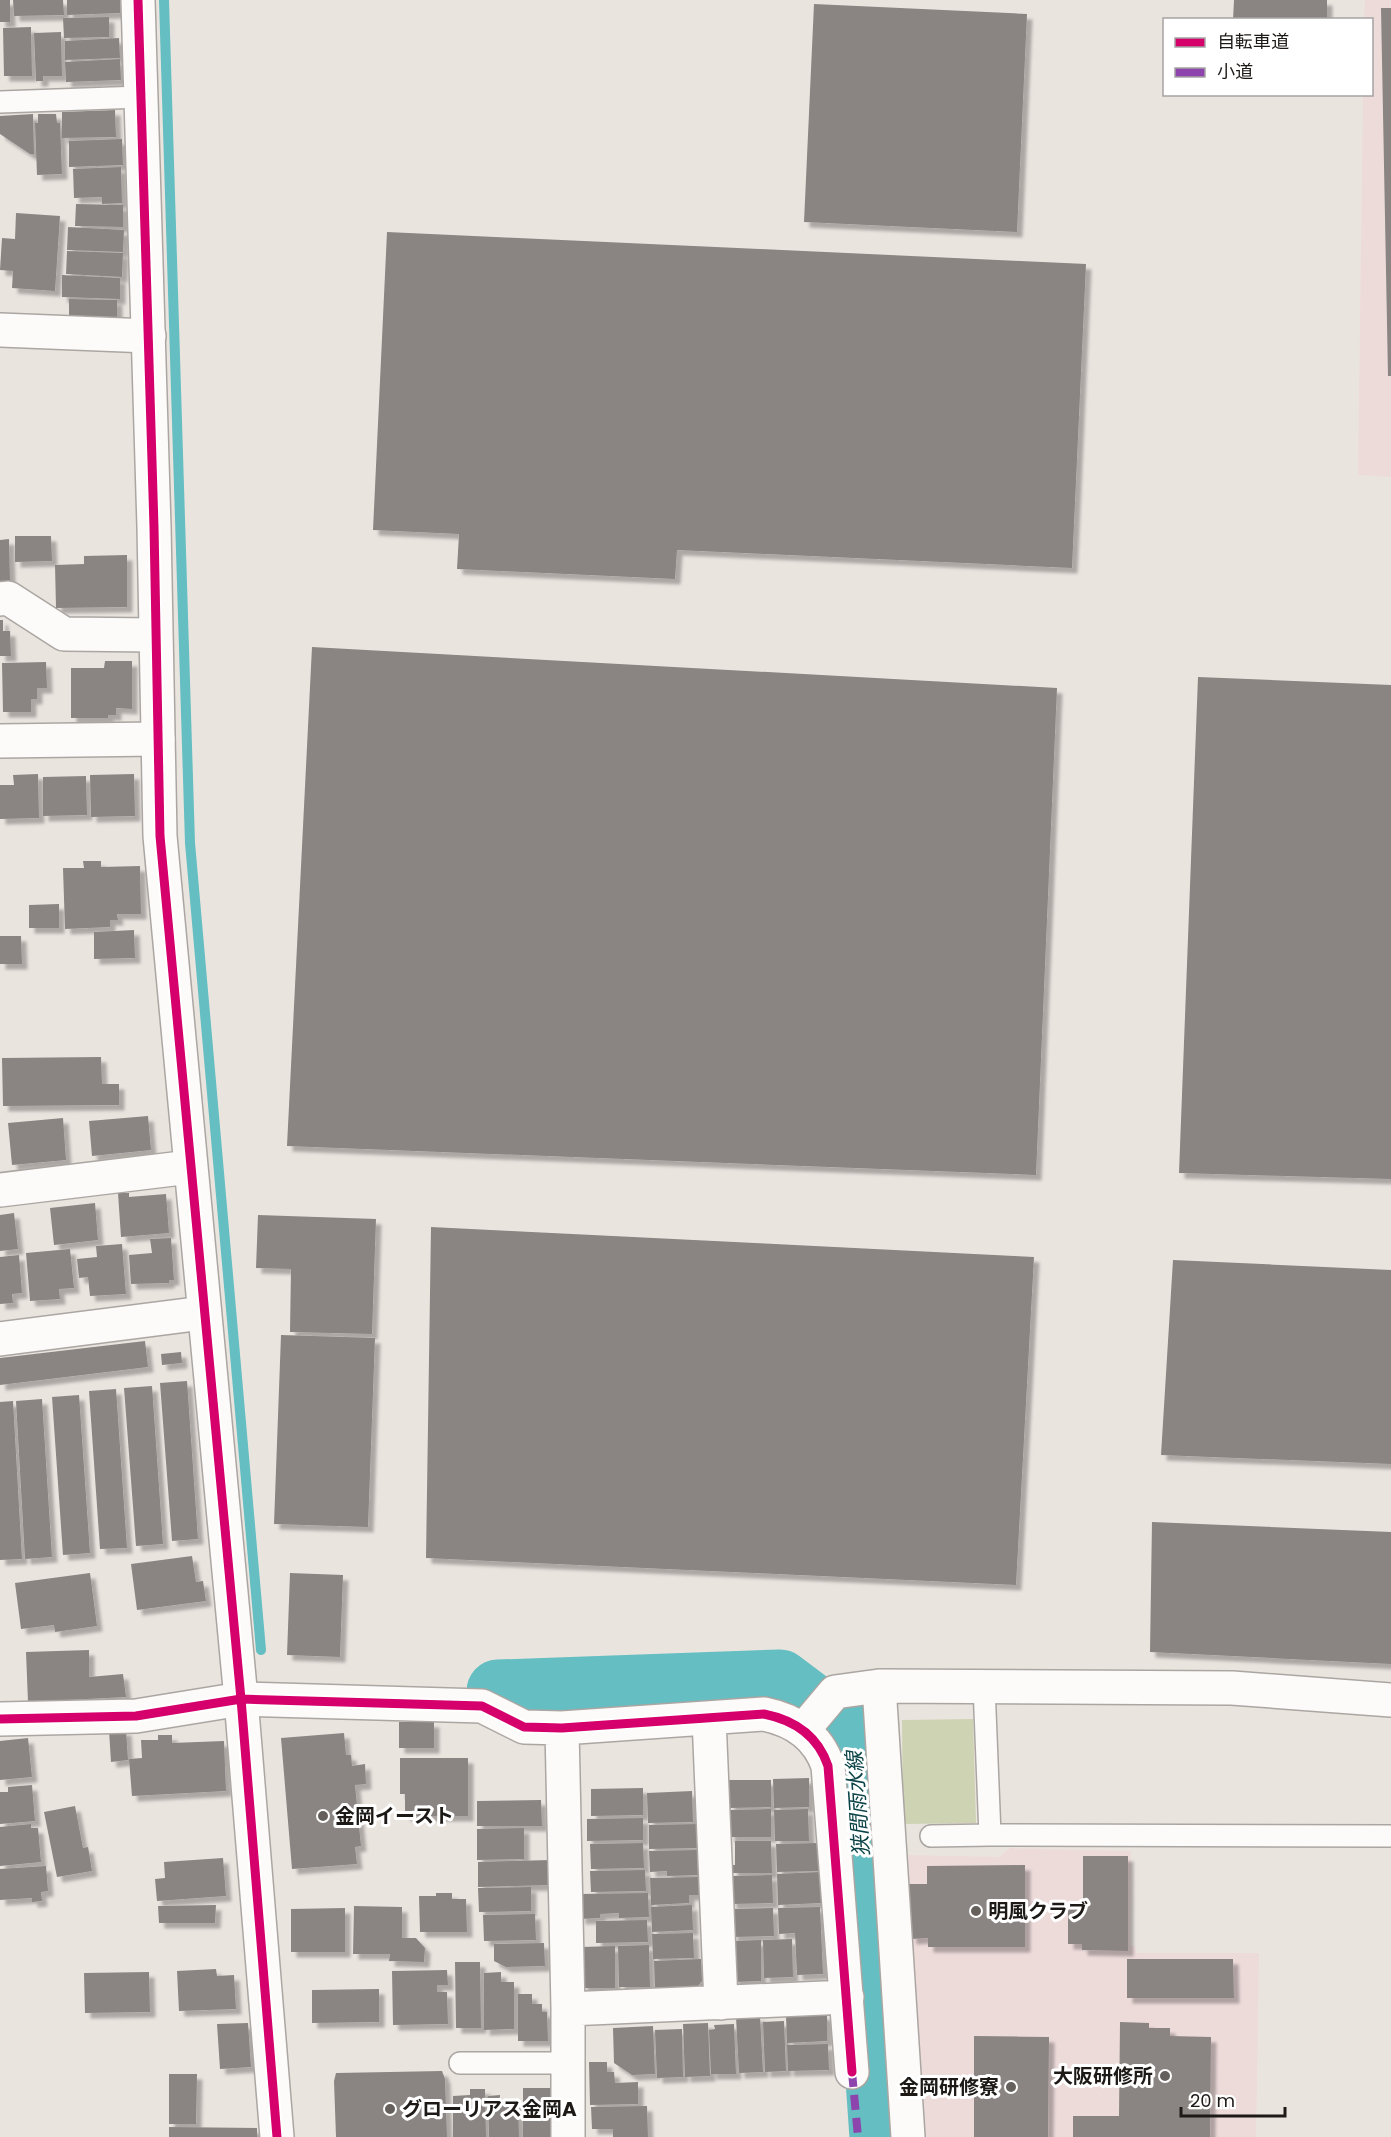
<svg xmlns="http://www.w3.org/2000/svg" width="1391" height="2137" font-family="Poppins,'Noto Sans JP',sans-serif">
<defs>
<filter id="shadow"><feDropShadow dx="5.5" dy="5.5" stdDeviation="1.5" flood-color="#0004"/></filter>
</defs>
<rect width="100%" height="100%" fill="#eae4df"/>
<path fill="#eddbda" d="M 1365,0 L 1391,0 L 1391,477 L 1358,475 L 1363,95 L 1372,94 L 1372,20 L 1364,19 Z
M 1010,1848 L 1131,1851 L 1130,1946 L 1135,1946 L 1136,1953 L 1259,1953 L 1256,2137 L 925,2137 L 904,1855 L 999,1857 Z"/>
<path fill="#ced3b4" d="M 973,1719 L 976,1823 L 903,1824 L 902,1720 Z"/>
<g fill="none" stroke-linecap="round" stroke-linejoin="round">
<path stroke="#64bec2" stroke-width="10" d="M 164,0 L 190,843 L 261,1650"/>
<path stroke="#64bec2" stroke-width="63" d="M 498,1691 L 780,1681 L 853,1736 L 881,2137"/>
</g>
<path fill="#8a8582" filter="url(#shadow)" d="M 0,0 L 10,0 L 10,22 L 0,22 Z
M 13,0 L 63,0 L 64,15 L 14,16 Z
M 67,0 L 120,0 L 120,13 L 67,15 Z
M 1234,0 L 1327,0 L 1327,20 L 1233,20 Z
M 814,4 L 1027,14 L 1017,232 L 804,222 Z
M 1381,8 L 1391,8 L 1391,376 L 1388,376 Z
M 109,17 L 109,37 L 64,38 L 63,18 Z
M 31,27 L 32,76 L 4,76 L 3,28 Z
M 61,32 L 62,76 L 43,76 L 43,81 L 36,81 L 34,33 Z
M 119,38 L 120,58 L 65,60 L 65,41 Z
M 120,59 L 121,80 L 66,82 L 65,62 Z
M 115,110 L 116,137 L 62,138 L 62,112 Z
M 33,114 L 34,154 L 30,154 L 0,134 L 0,116 Z
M 38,114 L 56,114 L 57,123 L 60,123 L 62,174 L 37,175 L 35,123 L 38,123 Z
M 122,139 L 123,165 L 69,167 L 69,141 Z
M 121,167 L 122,203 L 102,204 L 102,197 L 74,198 L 73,169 Z
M 76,204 L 123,205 L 123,227 L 75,226 Z
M 16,213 L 60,216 L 55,291 L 12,288 L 13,271 L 0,270 L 2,238 L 15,239 Z
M 68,227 L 124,230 L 123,252 L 67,250 Z
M 387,232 L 1086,264 L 1072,568 L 677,550 L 675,579 L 457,569 L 459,534 L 373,530 Z
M 67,251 L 123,253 L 122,277 L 66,274 Z
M 62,275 L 120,278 L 120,299 L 62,297 Z
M 69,299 L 117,300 L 117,322 L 69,321 Z
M 15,536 L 51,536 L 52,561 L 15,562 Z
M 9,539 L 10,581 L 0,581 L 0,540 Z
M 127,555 L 127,607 L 56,608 L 55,565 L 84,564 L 84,556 Z
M 0,620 L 3,620 L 3,631 L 10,631 L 11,656 L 0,656 Z
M 312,647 L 1057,688 L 1036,1175 L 287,1146 Z
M 105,661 L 132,661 L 132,709 L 116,708 L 116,715 L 108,715 L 108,718 L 71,718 L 71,668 L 104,668 Z
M 46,662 L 47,688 L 37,688 L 37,699 L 31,699 L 31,712 L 3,712 L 2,663 Z
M 1198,677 L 1391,685 L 1391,1179 L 1179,1173 Z
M 38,774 L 39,818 L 0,819 L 0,785 L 14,785 L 13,775 Z
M 134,774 L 135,816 L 91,817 L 90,775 Z
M 86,776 L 87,815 L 43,816 L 43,777 Z
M 83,861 L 101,861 L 101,867 L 140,866 L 141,914 L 117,914 L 118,920 L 110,920 L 110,927 L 65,929 L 63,868 L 84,868 Z
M 59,904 L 59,928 L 29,928 L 29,905 Z
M 134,930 L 135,958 L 94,959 L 94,932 Z
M 0,936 L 21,936 L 22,964 L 0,964 Z
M 101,1057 L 102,1084 L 119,1084 L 119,1105 L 3,1106 L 2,1058 Z
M 148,1116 L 151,1150 L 92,1156 L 89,1121 Z
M 63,1118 L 66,1160 L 12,1165 L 8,1123 Z
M 118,1193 L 129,1193 L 129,1197 L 166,1194 L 169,1233 L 121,1237 Z
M 95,1203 L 98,1240 L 54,1245 L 50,1208 Z
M 14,1213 L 18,1249 L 0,1251 L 0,1215 Z
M 258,1215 L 376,1219 L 372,1334 L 290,1332 L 291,1269 L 256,1268 Z
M 431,1227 L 1034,1257 L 1016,1585 L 426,1558 Z
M 171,1238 L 174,1280 L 169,1280 L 169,1283 L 131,1284 L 129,1255 L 152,1253 L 150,1239 Z
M 122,1244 L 126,1294 L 90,1296 L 88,1277 L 79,1278 L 77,1259 L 97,1257 L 96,1246 Z
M 70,1249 L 74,1288 L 59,1289 L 60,1299 L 30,1301 L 26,1253 Z
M 19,1255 L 22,1293 L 12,1294 L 13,1303 L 0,1304 L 0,1257 Z
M 1173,1260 L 1391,1270 L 1391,1464 L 1161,1455 Z
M 281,1335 L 375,1338 L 368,1527 L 274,1524 Z
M 145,1341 L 148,1367 L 0,1385 L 0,1358 Z
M 181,1352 L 182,1363 L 162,1365 L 161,1354 Z
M 187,1381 L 198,1539 L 172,1541 L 160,1383 Z
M 152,1386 L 163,1544 L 136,1546 L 124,1388 Z
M 116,1389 L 127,1548 L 100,1549 L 89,1391 Z
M 79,1395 L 90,1553 L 63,1555 L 52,1397 Z
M 42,1399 L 52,1557 L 25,1559 L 16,1401 Z
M 13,1401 L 22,1559 L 0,1560 L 0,1402 Z
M 1152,1522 L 1391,1532 L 1391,1664 L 1150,1652 Z
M 192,1556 L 196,1582 L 203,1581 L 206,1601 L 137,1610 L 131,1564 Z
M 90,1573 L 97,1626 L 55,1632 L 54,1625 L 21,1629 L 15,1583 Z
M 290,1573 L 343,1575 L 340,1657 L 287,1655 Z
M 89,1650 L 89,1677 L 123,1674 L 126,1697 L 28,1702 L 26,1652 Z
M 399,1722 L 434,1722 L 434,1748 L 399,1748 Z
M 109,1730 L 126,1730 L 128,1760 L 111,1762 Z
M 344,1733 L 346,1755 L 351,1755 L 352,1766 L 365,1764 L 366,1784 L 355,1785 L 361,1846 L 355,1847 L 357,1864 L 292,1869 L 281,1738 Z
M 158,1735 L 172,1735 L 172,1743 L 224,1741 L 226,1791 L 132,1796 L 129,1759 L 142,1758 L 141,1740 L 158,1740 Z
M 28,1738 L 32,1777 L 0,1780 L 0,1741 Z
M 400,1758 L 468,1758 L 468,1816 L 405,1816 L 405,1794 L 400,1794 Z
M 809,1778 L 809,1807 L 774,1808 L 773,1779 Z
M 729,1780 L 771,1780 L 771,1807 L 729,1808 Z
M 32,1785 L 35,1821 L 0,1824 L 0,1792 L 8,1792 L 8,1787 Z
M 643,1788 L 643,1815 L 591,1816 L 591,1789 Z
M 692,1791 L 693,1822 L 648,1823 L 647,1793 Z
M 541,1800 L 542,1826 L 477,1826 L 477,1801 Z
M 75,1806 L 83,1848 L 88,1847 L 92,1871 L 57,1877 L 44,1812 Z
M 771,1809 L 771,1837 L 729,1837 L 729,1810 Z
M 808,1809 L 809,1841 L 775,1841 L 774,1810 Z
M 643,1818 L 643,1840 L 587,1841 L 587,1819 Z
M 31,1824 L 31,1828 L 38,1828 L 41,1862 L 0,1866 L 0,1827 Z
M 699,1824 L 699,1848 L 649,1849 L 649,1825 Z
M 524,1828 L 524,1859 L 477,1860 L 477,1829 Z
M 735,1841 L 771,1841 L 772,1873 L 732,1873 L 732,1865 L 735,1865 Z
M 643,1843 L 644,1868 L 591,1869 L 590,1844 Z
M 818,1843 L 819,1871 L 777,1872 L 776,1844 Z
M 697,1850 L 698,1875 L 667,1876 L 667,1871 L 650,1872 L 649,1851 Z
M 1083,1856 L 1128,1856 L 1128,1951 L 1082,1950 L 1082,1944 L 1068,1944 L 1068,1906 L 1083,1906 Z
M 223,1858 L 226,1896 L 157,1901 L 155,1879 L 165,1878 L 164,1862 Z
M 550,1860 L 551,1885 L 478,1887 L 478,1862 Z
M 1025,1865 L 1025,1947 L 928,1947 L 928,1938 L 911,1939 L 906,1884 L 927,1884 L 927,1866 Z
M 46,1866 L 48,1891 L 41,1892 L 42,1901 L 32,1902 L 32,1898 L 0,1900 L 0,1869 Z
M 645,1870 L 646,1891 L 591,1892 L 590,1871 Z
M 820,1872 L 821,1903 L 778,1905 L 777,1874 Z
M 772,1875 L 773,1903 L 731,1904 L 730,1876 Z
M 700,1877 L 701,1895 L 689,1895 L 689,1903 L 651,1905 L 650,1878 Z
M 531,1887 L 531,1911 L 479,1912 L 478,1888 Z
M 436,1893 L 452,1893 L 452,1899 L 466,1899 L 467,1932 L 420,1932 L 419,1896 L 436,1896 Z
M 648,1893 L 649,1917 L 619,1918 L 619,1913 L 600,1914 L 600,1918 L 580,1919 L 579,1894 Z
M 216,1905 L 215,1923 L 159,1923 L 158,1906 Z
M 692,1905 L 693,1930 L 652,1932 L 651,1907 Z
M 354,1906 L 402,1907 L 402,1938 L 416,1938 L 425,1948 L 424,1962 L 389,1961 L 390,1954 L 353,1954 Z
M 820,1907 L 823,1974 L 797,1975 L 795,1933 L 779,1934 L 778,1908 Z
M 345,1908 L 345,1952 L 291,1952 L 291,1909 Z
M 773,1908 L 774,1936 L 732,1937 L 731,1909 Z
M 535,1914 L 536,1940 L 484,1941 L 483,1915 Z
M 647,1920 L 648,1942 L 596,1943 L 596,1921 Z
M 693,1933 L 694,1958 L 653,1959 L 652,1934 Z
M 792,1939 L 793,1977 L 764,1978 L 763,1940 Z
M 761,1940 L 761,1981 L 733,1982 L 732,1941 Z
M 544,1943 L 545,1966 L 506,1967 L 494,1961 L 494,1944 Z
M 649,1945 L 650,1987 L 619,1987 L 618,1946 Z
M 615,1946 L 615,1988 L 582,1988 L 581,1947 Z
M 701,1959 L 702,1981 L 695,1990 L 655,1991 L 654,1961 Z
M 1127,1959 L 1233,1959 L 1234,1998 L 1127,1998 Z
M 455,1962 L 480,1962 L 481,2028 L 456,2028 Z
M 216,1969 L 217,1976 L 234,1975 L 236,2009 L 179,2011 L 177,1971 Z
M 447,1970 L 448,1985 L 437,1985 L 437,1992 L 447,1992 L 448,2024 L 393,2025 L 392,1971 Z
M 149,1972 L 150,2012 L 85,2013 L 84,1973 Z
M 501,1972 L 501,1982 L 514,1982 L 514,2029 L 484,2030 L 484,1973 Z
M 379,1989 L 379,2022 L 312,2023 L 312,1990 Z
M 518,1994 L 532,1994 L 532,2004 L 542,2004 L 542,2012 L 547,2012 L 548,2041 L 518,2041 Z
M 823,2014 L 827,2016 L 827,2041 L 787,2043 L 786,2015 Z
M 760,2016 L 763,2072 L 739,2073 L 736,2017 Z
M 784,2021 L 786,2071 L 765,2072 L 763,2022 Z
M 1120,2022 L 1149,2023 L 1149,2028 L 1170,2028 L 1170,2036 L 1211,2037 L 1210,2137 L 1073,2137 L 1073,2116 L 1119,2116 Z
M 248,2023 L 251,2067 L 220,2069 L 217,2024 Z
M 708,2023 L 710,2076 L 685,2077 L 683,2024 Z
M 734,2024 L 736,2074 L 711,2074 L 709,2030 L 715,2029 L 714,2025 Z
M 653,2026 L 655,2074 L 632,2075 L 614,2063 L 613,2028 Z
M 682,2029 L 683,2077 L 657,2078 L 655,2030 Z
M 974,2036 L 1049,2037 L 1048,2137 L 974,2137 Z
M 828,2044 L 829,2070 L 788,2071 L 787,2045 Z
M 589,2062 L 607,2062 L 607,2072 L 614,2072 L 615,2083 L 638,2082 L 638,2104 L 590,2105 Z
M 442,2071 L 445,2079 L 447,2137 L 336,2137 L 334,2081 L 336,2073 Z
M 169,2074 L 197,2074 L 196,2124 L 169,2124 Z
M 523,2088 L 554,2088 L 554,2126 L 550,2126 L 551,2137 L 523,2137 Z
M 470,2089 L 485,2089 L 486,2137 L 453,2137 L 453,2096 L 470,2095 Z
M 500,2095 L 500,2100 L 518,2100 L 519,2137 L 489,2137 L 488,2096 Z
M 647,2106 L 648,2137 L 613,2137 L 613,2129 L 592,2129 L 591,2107 Z
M 169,2127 L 257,2128 L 257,2137 L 169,2137 Z"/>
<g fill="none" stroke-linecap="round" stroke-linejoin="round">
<g stroke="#aba6a2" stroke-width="24">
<path id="service" d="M 0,102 L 141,97
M 984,1686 L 990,1835 L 1391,1836
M 931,1836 L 990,1835
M 460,2063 L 568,2063"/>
</g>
<g stroke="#aba6a2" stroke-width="36">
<path id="minor" d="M 0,330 L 149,336
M 0,599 L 8,598 L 64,634 L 155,635
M 0,741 L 158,739
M 0,1190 L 190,1167
M 0,1339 L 203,1313
M 879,1686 L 908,2137
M 709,1718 L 721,2003
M 0,1719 L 136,1716 L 241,1699 L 482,1706 L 524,1727 L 562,1728 L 764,1714 C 794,1720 818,1736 828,1766 L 852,2072
M 562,1728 L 568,2009 L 847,1997
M 803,1730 L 835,1692 L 879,1686 L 1232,1688 L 1391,1700
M 568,2009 L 568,2137"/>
</g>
<g stroke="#aba6a2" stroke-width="36">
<path id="tertiary" d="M 138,0 L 154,527 L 160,836 L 241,1699 L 277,2137"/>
</g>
<use href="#service" stroke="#fcfbfa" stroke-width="21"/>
<use href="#minor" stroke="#fcfbfa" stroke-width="33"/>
<use href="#tertiary" stroke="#fcfbfa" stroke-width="33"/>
<path stroke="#8e44ad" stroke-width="8" stroke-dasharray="15 8" stroke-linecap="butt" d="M 852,2072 L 858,2137"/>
<g stroke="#fff" stroke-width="13">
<path id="cycleway" d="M 138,0 L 154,527 L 160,836 L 241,1699 L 277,2137
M 0,1719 L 136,1716 L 241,1699 L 482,1706 L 524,1727 L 562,1728 L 764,1714 C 794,1720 818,1736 828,1766 L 852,2072"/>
</g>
<use href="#cycleway" stroke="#d6006c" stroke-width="9"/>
</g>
<g fill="#65605c" stroke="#fff" stroke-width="2">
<circle cx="323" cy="1816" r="6"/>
<circle cx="976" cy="1911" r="6"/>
<circle cx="1165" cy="2076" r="6"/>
<circle cx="1011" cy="2087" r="6"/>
<circle cx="390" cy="2109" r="6"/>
</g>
<g text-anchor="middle" stroke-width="6" stroke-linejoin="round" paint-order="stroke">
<g font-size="20" font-weight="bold" fill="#1d1916" stroke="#fff" text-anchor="start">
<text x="335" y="1823">金岡イースト</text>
<text x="988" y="1918">明風クラブ</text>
<text x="1153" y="2083" text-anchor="end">大阪研修所</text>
<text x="999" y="2094" text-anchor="end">金岡研修寮</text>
<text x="402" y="2116">グローリアス金岡A</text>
</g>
<g font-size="21" font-style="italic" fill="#0b4347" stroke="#fff">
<text transform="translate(858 1804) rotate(-94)" y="7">狭間雨水線</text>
</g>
</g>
<rect x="1163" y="18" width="210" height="78" fill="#ffffff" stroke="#a5a3a2" stroke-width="1.5"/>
<rect x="1175" y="38" width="30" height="9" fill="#d6006c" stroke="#a5a3a2" stroke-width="1.5"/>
<text x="1217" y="48" font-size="18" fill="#1d1916">自転車道</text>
<rect x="1175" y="68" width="30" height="9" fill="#8e44ad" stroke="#a5a3a2" stroke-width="1.5"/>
<text x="1217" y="78" font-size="18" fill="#1d1916">小道</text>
<path d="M1181 2107v9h104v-9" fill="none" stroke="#1d1916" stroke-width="3"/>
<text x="1190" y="2107" font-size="18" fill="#1d1916" stroke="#ffffff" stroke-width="4.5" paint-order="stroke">20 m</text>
</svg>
